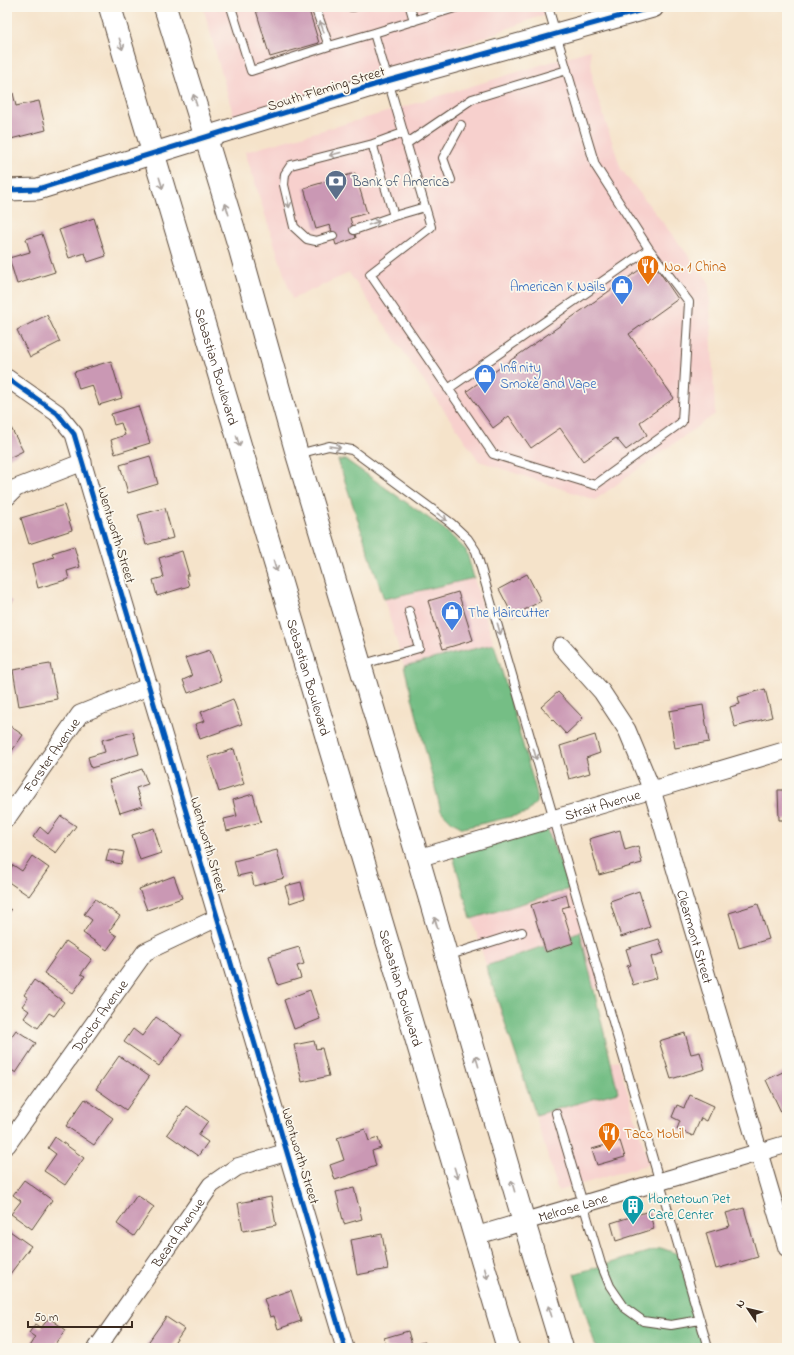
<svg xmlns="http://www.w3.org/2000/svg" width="794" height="1355" font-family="'Indie Flower',sans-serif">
<rect width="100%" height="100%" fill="#fbf7ec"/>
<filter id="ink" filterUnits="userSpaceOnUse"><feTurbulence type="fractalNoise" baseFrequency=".025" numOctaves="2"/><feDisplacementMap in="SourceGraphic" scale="8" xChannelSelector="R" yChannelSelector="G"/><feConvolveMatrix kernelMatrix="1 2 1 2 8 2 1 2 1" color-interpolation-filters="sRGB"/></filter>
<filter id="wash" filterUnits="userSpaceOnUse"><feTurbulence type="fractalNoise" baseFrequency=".012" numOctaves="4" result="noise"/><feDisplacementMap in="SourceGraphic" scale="16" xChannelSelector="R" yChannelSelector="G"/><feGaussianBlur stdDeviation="0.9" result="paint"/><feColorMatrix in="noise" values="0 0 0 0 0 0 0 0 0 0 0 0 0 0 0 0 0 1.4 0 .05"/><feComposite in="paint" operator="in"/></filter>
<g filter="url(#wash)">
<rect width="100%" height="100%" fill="#f5e3ca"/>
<path fill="#f7d0cd" d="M 203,7 L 565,7 L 385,74 L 235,121 Z
M 590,50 L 593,83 L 621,169 L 709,282 L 715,414 L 595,500 L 479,461 L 349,273 L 292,299 L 245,152 L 380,114 Z
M 474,578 L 494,644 L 404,666 L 384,599 Z
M 557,826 L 602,986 L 503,1021 L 453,856 Z
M 618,1060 L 649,1164 L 558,1191 L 527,1087 Z"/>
<path fill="#74be85" stroke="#587452" d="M 338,460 L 346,460 L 444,529 L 466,550 L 474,578 L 384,599 Z
M 494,644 L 537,794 L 536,803 L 527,813 L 463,828 L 452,822 L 441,811 L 404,666 Z
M 547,828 L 570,889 L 471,919 L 453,856 Z
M 580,931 L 618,1092 L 536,1115 L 486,966 L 544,946 L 546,952 L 573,943 L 571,935 Z
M 661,1248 L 678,1254 L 705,1348 L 596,1348 L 574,1274 Z"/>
<g id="blocks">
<path fill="#ca98b4" d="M 255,7 L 308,7 L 319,43 L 270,57 Z
M 13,93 L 16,106 L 39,101 L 46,130 L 7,140 L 7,94 Z
M 355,173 L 367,213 L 350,218 L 356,238 L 336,245 L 330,225 L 316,229 L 304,188 Z
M 94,218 L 106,256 L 88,262 L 85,253 L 69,258 L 59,230 Z
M 42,234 L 55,272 L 17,284 L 9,258 L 30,252 L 26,239 Z
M 652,261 L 678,299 L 629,334 L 674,398 L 640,422 L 647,435 L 626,450 L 616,438 L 583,461 L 560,428 L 531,448 L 509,416 L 493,428 L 467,391 Z
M 47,315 L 60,342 L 30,357 L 17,330 Z
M 111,361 L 122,398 L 99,405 L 92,385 L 79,389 L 74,372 Z
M 138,406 L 150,443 L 115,454 L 111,440 L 125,435 L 121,423 L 114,425 L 111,414 Z
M 7,420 L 23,451 L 7,459 Z
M 150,456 L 158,484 L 128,493 L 120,465 Z
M 64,505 L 72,530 L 29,544 L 21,518 Z
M 165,508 L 173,538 L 146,545 L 138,515 Z
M 74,546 L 80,567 L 67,571 L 69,579 L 38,588 L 32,564 L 54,557 L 52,553 Z
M 182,551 L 189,575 L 186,575 L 189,586 L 157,596 L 153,580 L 164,577 L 159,558 Z
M 527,574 L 541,601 L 513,616 L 499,589 Z
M 458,592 L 473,640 L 443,649 L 428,601 Z
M 7,598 L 12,602 L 7,609 Z
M 210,650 L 221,681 L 188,693 L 183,680 L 192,676 L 185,658 Z
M 50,664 L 57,699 L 19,706 L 13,670 Z
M 765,689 L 772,717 L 735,727 L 730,707 L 740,704 L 738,697 Z
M 558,692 L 583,718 L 566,734 L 541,707 Z
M 233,699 L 242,724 L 200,739 L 195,724 L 205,721 L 201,712 Z
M 703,705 L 709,742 L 675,748 L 669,711 Z
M 7,724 L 23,735 L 7,758 Z
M 133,732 L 139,754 L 91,768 L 88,757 L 105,752 L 102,740 Z
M 595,735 L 600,753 L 586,758 L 590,773 L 569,779 L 560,746 Z
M 234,749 L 244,784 L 219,792 L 208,757 Z
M 142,769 L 148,784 L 136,788 L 142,806 L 120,813 L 109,780 Z
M 778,790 L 787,790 L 787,820 L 779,820 Z
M 253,794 L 261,822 L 227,831 L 224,819 L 237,816 L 233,800 Z
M 61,816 L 76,826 L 56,853 L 33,837 L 40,827 L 48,834 Z
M 154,828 L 161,853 L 140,860 L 132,835 Z
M 620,830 L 625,850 L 638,846 L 642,863 L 599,875 L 589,839 Z
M 109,849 L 124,852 L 121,864 L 106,861 Z
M 277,850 L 284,878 L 254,886 L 251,873 L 238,876 L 234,861 Z
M 32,856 L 49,868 L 29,896 L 7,881 L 7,873 L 13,865 L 22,871 Z
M 174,876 L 182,898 L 147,910 L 139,889 Z
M 301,882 L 305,898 L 290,903 L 285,886 Z
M 639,891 L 650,927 L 621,937 L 610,901 Z
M 566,894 L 569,906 L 562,908 L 573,943 L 546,952 L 531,905 Z
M 95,899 L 120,916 L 109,931 L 117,936 L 107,950 L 83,933 L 92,920 L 84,914 Z
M 758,904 L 769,939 L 739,948 L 729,913 Z
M 7,907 L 11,910 L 7,916 Z
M 659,939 L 664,953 L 651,957 L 657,978 L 633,985 L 627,966 L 631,965 L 626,949 Z
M 66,941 L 92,959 L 81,974 L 85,976 L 73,993 L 44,973 Z
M 299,947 L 304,964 L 297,966 L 301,978 L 278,985 L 269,956 Z
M 34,980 L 64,1002 L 54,1016 L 49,1013 L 38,1028 L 24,1018 L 29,1011 L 22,1006 L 28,998 L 24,995 Z
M 310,990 L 320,1019 L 294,1029 L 284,1000 Z
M 156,1017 L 182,1035 L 159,1066 L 124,1042 L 133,1029 L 142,1036 Z
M 16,1030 L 36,1043 L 16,1073 L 7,1067 L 7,1035 L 11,1037 Z
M 685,1033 L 691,1054 L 700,1052 L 705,1069 L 671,1079 L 659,1041 Z
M 314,1041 L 316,1049 L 322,1048 L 329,1076 L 302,1082 L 294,1045 Z
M 119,1056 L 149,1077 L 126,1110 L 96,1089 Z
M 787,1070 L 787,1111 L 782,1114 L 766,1080 Z
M 690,1095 L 714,1106 L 707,1121 L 701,1118 L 693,1136 L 677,1129 L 680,1121 L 672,1117 L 677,1105 L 684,1108 Z
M 85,1099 L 113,1118 L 94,1145 L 66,1126 Z
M 187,1106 L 208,1121 L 198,1135 L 208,1142 L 198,1156 L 167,1134 Z
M 365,1129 L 369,1141 L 378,1138 L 381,1148 L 372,1151 L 376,1166 L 335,1180 L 330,1165 L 344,1160 L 337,1138 Z
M 55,1137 L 84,1158 L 65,1185 L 44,1171 L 56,1154 L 48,1148 Z
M 620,1141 L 625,1157 L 597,1165 L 592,1149 Z
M 24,1180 L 52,1200 L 32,1229 L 11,1214 L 21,1201 L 13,1195 Z
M 354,1188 L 362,1219 L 344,1224 L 336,1192 Z
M 137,1195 L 154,1207 L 134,1236 L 117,1224 Z
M 271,1197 L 276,1225 L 243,1231 L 238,1203 Z
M 744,1208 L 758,1257 L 716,1269 L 706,1233 L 730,1226 L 726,1213 Z
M 649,1211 L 654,1229 L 616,1241 L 611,1223 Z
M 7,1229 L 31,1246 L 10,1274 L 7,1272 Z
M 382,1234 L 388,1269 L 357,1275 L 351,1240 Z
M 291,1290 L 301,1321 L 278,1329 L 274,1316 L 270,1317 L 264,1299 Z
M 166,1317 L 184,1329 L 171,1348 L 153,1348 L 147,1344 Z
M 49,1318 L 66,1330 L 53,1348 L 28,1348 L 35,1337 L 29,1333 L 35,1324 L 41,1328 Z
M 408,1331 L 412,1345 L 425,1342 L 426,1348 L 386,1348 L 384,1338 Z"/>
</g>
</g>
<g filter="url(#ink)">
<use href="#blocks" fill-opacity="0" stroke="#574638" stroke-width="1"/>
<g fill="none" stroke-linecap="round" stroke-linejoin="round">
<g stroke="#574638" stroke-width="10">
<path id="service" d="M 231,7 L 251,71 L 329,46 L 374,33 L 431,227 L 370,274 L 493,454 L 595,485 L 682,422 L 689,302 L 649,249 L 595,165 L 548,7
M 315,7 L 329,46
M 351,7 L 354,7
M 410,7 L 414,21
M 374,33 L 458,7
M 403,133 L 373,144 L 374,150 L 394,216 L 425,207
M 406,144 L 472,99 L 567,70
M 451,180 L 443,158 L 461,125
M 354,230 L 394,216
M 333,236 L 316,241 L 307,239 L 294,227 L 284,185 L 285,174 L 291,165 L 373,144
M 448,389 L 649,249
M 298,454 L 329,446 L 352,450 L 451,523 L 468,539 L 476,551 L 708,1348
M 360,665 L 419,648 L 409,611
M 447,956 L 522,932
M 556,1113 L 601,1264 L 610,1286 L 625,1308 L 643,1321 L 671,1325 L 700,1320"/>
</g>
<g stroke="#574638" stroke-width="19">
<g id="minor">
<path d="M 7,378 L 57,413 L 74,434 L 345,1348"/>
<path d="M 7,497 L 16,488 L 83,462"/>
<path id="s1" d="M 561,646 L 602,692 L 627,730 L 652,790 L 787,1248"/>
<path id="s2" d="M 7,818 L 80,714 L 150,686"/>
<path id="s3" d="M 418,858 L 652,790 L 787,750"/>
<path id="s4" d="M 7,1145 L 145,952 L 217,918"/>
<path id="s5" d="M 475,1236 L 787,1144"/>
<path id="s6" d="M 97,1348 L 211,1185 L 237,1167 L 287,1152"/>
</g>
</g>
<g stroke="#574638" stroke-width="23">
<path id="tertiary" d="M 7,190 L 38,189 L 387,81 L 653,7"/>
</g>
<g stroke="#574638" stroke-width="24">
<g id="secondary">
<path id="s7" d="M 110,7 L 508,1348"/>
<path d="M 165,7 L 206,138 L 239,246 L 297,454 L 418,858 L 524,1222 L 562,1348"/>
</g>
</g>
<use href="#service" stroke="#fff" stroke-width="8"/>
<use href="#minor" stroke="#fff" stroke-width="17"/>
<use href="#tertiary" stroke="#fff" stroke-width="21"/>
<use href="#secondary" stroke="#fff" stroke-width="22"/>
<g stroke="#fbf7ec" stroke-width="8">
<path id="cycleway" d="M 7,190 L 38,189 L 387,81 L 653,7
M 7,378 L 57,413 L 74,434 L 345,1348"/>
</g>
<use href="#cycleway" stroke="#0057b8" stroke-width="5"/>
</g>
<defs><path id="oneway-shaft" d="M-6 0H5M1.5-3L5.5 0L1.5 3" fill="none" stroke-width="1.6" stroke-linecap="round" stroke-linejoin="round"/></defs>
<g stroke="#a79f9a">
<use href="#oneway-shaft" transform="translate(322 27) rotate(-109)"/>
<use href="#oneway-shaft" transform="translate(121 44) rotate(74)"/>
<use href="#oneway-shaft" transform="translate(195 100) rotate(-108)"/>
<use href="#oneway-shaft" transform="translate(335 154) rotate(165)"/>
<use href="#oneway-shaft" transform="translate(161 183) rotate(73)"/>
<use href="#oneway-shaft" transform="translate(288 202) rotate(76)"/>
<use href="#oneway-shaft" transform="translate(227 209) rotate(-107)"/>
<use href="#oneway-shaft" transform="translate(374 223) rotate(-19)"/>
<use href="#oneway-shaft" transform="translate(238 441) rotate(73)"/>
<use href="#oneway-shaft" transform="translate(335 447) rotate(8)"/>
<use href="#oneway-shaft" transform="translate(442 517) rotate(37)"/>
<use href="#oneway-shaft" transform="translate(275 566) rotate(73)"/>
<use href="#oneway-shaft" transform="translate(499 629) rotate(74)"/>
<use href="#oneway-shaft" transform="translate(535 754) rotate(74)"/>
<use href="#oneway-shaft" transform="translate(436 923) rotate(-106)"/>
<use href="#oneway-shaft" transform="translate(477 1061) rotate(-106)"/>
<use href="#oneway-shaft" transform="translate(456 1173) rotate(73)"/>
<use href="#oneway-shaft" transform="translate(513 1186) rotate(-106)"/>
<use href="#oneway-shaft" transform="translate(486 1273) rotate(74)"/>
<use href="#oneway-shaft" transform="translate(550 1311) rotate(-107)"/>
</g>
</g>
<defs>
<g id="bank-pin" transform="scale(1.15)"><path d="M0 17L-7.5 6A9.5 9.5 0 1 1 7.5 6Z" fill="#5c6f8a" stroke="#fbf7ec"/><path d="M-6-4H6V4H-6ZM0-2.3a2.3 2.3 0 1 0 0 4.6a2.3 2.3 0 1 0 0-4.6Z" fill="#fff"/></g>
<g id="restaurant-pin" transform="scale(1.15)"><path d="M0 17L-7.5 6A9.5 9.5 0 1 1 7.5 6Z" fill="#e8710a" stroke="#fbf7ec"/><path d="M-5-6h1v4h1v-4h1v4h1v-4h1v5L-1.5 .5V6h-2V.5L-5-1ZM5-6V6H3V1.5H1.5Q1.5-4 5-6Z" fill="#fff"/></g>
<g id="shop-pin" transform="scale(1.15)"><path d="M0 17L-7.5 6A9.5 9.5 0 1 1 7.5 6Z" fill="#3f7fe0" stroke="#fbf7ec"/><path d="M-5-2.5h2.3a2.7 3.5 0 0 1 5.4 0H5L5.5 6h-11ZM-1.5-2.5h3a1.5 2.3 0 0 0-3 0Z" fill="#fff"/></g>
<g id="building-pin" transform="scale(1.15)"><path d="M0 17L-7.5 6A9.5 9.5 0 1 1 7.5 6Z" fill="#0f9aa8" stroke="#fbf7ec"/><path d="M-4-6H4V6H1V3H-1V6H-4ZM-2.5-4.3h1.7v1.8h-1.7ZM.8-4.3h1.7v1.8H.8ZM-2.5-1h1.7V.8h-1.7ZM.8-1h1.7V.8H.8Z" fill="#fff"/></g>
</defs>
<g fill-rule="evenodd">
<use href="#bank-pin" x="336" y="181"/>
<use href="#restaurant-pin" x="648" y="266"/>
<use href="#shop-pin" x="622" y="286"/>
<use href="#shop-pin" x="485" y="375"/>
<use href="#shop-pin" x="452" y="612"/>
<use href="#restaurant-pin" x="609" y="1133"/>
<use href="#building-pin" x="633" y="1206"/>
</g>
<g text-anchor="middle" stroke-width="3.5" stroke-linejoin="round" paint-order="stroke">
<g font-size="14" fill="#3b2a1e" stroke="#fbf7ec">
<text transform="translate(326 88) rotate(-17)" y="5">South Fleming Street</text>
<text dy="5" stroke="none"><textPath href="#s7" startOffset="375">Sebastian Boulevard</textPath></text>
<text transform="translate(117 535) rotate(73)" y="5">Wentworth Street</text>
<text dy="5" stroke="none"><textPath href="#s7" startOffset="699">Sebastian Boulevard</textPath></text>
<text dy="5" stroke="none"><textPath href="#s2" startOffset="77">Forster Avenue</textPath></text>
<text dy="5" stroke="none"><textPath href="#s3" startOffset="192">Strait Avenue</textPath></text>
<text transform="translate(209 845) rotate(74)" y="5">Wentworth Street</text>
<text dy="5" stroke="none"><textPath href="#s1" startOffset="325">Clearmont Street</textPath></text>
<text dy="5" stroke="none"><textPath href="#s7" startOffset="1023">Sebastian Boulevard</textPath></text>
<text dy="5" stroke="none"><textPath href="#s4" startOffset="159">Doctor Avenue</textPath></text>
<text transform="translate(301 1156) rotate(73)" y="5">Wentworth Street</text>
<text dy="5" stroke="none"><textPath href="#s5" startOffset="102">Melrose Lane</textPath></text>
<text dy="5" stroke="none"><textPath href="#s6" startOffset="141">Beard Avenue</textPath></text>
</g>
<g font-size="14" fill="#4e5e75" stroke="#fbf7ec" text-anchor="start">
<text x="352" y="186">Bank of America</text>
</g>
<g font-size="14" fill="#c56008" stroke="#fbf7ec" text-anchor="start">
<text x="664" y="271">No. 1 China</text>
<text x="624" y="1138">Taco Mobil</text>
</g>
<g font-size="14" fill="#366cbe" stroke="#fbf7ec" text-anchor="start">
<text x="606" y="291" text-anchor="end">American K Nails</text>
<text x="500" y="372">Infinity<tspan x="500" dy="16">Smoke and Vape</tspan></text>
<text x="468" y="617">The Haircutter</text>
</g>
<g font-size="14" fill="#0d838f" stroke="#fbf7ec" text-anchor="start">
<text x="648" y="1203">Hometown Pet<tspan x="648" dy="16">Care Center</tspan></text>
</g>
</g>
<rect width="794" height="1355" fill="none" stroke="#fbf7ec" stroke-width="24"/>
<g transform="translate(748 1309) rotate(305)" stroke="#fbf7ec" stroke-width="3" paint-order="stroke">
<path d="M0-3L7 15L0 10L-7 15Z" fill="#3b2a1e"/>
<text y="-6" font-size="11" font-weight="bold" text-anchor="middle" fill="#3b2a1e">N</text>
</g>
<path d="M28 1321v6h104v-6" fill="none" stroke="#3b2a1e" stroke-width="2"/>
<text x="34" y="1321" font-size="12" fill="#3b2a1e" stroke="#fbf7ec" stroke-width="3" paint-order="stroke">50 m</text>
</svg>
